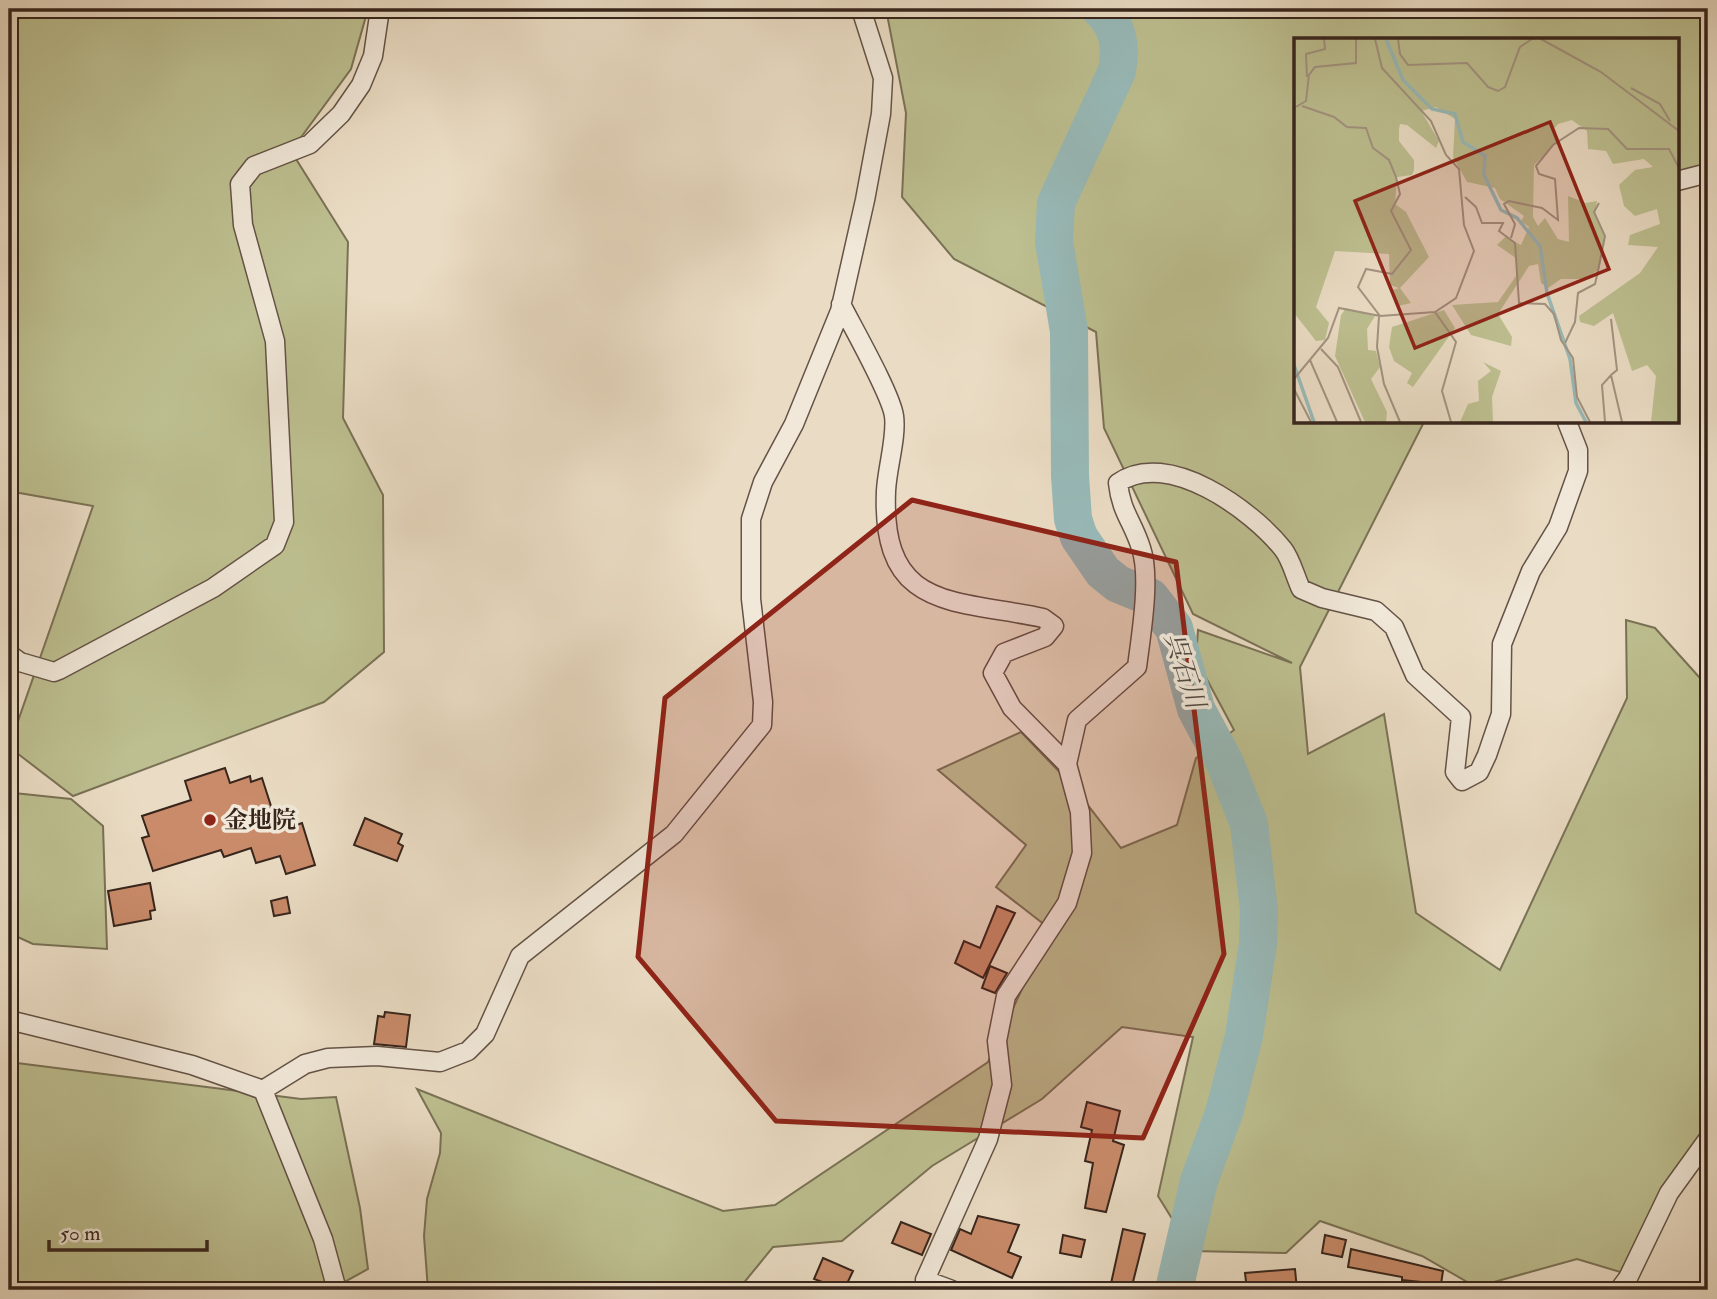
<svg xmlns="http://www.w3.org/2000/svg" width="1717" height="1299" font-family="'IM FELL Double Pica','Noto Serif JP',serif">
<rect width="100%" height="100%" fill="#eadcc4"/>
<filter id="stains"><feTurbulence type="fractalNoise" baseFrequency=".00286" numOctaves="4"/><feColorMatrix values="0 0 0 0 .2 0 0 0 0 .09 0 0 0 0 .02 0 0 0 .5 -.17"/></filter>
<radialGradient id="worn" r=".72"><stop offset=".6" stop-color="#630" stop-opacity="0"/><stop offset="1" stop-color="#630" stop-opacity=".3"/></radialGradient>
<path fill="#bdbf90" stroke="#7a7256" stroke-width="2" d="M 9,9 L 368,9 L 351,69 L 291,151 L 348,242 L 343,418 L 383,495 L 384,652 L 324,702 L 73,796 L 9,747 L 93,506 L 14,492 L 9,488 Z
M 886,9 L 1708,9 L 1708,74 L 1705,77 L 1708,173 L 1677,183 L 1677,40 L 1295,40 L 1295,422 L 1424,422 L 1300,667 L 1308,754 L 1384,714 L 1416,913 L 1500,970 L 1627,698 L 1626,620 L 1655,628 L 1708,687 L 1708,1138 L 1682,1176 L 1637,1277 L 1577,1259 L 1476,1287 L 1422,1256 L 1320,1221 L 1286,1253 L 1192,1251 L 1158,1196 L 1193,1037 L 1122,1027 L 1042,1099 L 932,1166 L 842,1241 L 773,1247 L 738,1290 L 428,1290 L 424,1236 L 427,1199 L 440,1153 L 441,1133 L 417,1089 L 723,1211 L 775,1205 L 988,1062 L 1050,929 L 996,887 L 1026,845 L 938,770 L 1021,732 L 1073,786 L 1121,848 L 1177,825 L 1196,758 L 1234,730 L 1196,659 L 1198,630 L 1292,663 L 1193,614 L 1104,428 L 1096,332 L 954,259 L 902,197 L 906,113 Z
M 14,793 L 71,799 L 103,826 L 107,949 L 33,944 L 9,933 L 9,905 L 16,869 Z
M 9,1062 L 301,1099 L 336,1097 L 360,1208 L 368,1269 L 330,1290 L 9,1290 Z"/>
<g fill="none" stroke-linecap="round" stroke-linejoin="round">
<path stroke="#98bab9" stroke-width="38" d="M 1100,9 C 1119,26 1121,46 1117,71 L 1056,203 L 1054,242 L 1069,331 L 1070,476 L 1073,519 L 1079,537 L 1103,572 L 1118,584 L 1150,597 L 1174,628 L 1196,709 L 1225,763 L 1249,824 L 1259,910 L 1258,944 L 1244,1036 L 1224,1113 L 1199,1181 L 1174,1290"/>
</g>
<path fill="#c98b6a" stroke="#37251c" stroke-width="2" d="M 225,768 L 230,783 L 250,776 L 251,782 L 262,778 L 279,831 L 302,823 L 315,865 L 286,874 L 280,856 L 256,863 L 251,848 L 224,857 L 221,850 L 153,871 L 142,838 L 149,836 L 142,816 L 191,800 L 185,781 Z
M 365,818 L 402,834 L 398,843 L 403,846 L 397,861 L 354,845 Z
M 150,883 L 155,910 L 150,911 L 151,919 L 114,926 L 108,891 Z
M 287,897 L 290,913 L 274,916 L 271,901 Z
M 997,906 L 1015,913 L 983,978 L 955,963 L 964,941 L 980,948 Z
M 990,966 L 1007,973 L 995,993 L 982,988 Z
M 385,1012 L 410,1015 L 406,1047 L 374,1044 L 378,1016 L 384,1017 Z
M 1087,1102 L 1120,1111 L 1113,1141 L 1124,1145 L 1106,1212 L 1085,1208 L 1093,1163 L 1085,1161 L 1092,1130 L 1081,1127 Z
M 978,1216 L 1019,1225 L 1008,1252 L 1021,1257 L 1012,1278 L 951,1250 L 960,1229 L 971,1234 Z
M 901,1222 L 931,1234 L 922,1255 L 892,1243 Z
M 1123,1229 L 1145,1234 L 1131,1290 L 1110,1288 Z
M 1063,1235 L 1085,1240 L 1081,1257 L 1060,1253 Z
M 1325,1235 L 1346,1240 L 1342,1257 L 1322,1253 Z
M 1351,1249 L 1443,1271 L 1441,1284 L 1402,1280 L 1402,1277 L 1348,1267 Z
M 823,1258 L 853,1271 L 844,1290 L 814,1279 Z
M 1295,1269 L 1297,1290 L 1247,1290 L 1245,1273 Z"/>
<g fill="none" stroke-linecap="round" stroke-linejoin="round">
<g stroke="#645346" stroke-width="21">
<path id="street" d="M 1677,181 L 1708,173
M 841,304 C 853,328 891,394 894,416 C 897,437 887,468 886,491 C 881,611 953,599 1043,618 L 1054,626 L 1045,637 L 1004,653 L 993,673 L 1012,708 L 1067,764
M 9,654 L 20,662 L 54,672 L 59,670 L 213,588 L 275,545 L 284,522 L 275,341 L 243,225 L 240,184 L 254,166 L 310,144 L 341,114 L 361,85 L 373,56 L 380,9
M 9,1020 L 192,1065 L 263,1090 L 305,1064 L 328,1058 L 377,1056 L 440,1062 L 468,1051 L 485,1034 L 520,956 L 674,834 L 762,725 L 763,702 L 751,599 L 751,519 L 763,482 L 794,424 L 840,311 L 865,200 L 881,114 L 883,78 L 861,9
M 263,1090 L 323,1239 L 337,1290
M 952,1290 L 925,1280 L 988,1139 L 1002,1085 L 997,1041 L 1006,996 L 1067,903 L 1082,853 L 1080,812 L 1067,764 L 1077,720 L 1137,667 C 1141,635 1151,577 1141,548 C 1133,522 1121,512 1118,483 C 1167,448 1252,510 1283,549 C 1291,559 1295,576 1301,589 L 1322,598 L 1376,611 L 1394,627 L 1415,675 L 1461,717 L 1455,772 L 1462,781 L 1479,772 L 1487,755 L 1501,714 L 1502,644 L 1531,571 L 1558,527 L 1578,471 L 1578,450 L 1567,422
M 1619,1290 L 1628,1278 L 1669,1193 L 1708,1139"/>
</g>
<use href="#street" stroke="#f1e8d9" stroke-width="18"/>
</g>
<path fill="#8f2418" fill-opacity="0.2" stroke="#8f2418" stroke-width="5" stroke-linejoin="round" d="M 912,500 L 1176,562 L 1224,954 L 1143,1138 L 776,1121 L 638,957 L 665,698 Z"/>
<circle fill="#8f2418" stroke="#f1e8d9" stroke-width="2.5" cx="210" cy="820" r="7"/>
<g text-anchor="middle" stroke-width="7" stroke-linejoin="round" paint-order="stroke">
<g font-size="24" font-weight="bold" fill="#37251c" stroke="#f1e8d9" text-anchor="start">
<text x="224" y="828">金地院</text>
</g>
<g font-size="26" font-style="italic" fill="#4f4a43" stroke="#f1e8d9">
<text transform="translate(1185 670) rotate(72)" y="9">呉石川</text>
</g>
</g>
<g transform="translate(1294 38)">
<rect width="385" height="385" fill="#eadcc4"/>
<path d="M 0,1 L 385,1 L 385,384 L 357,384 L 362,338 L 353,327 L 338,333 L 319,275 L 300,288 L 286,284 L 285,278 L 346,235 L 364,209 L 334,207 L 336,197 L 366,186 L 363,171 L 341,178 L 330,168 L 325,147 L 341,132 L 359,129 L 350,121 L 319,126 L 312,113 L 294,111 L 293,93 L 278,82 L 264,86 L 258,93 L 263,104 L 240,127 L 239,179 L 244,188 L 251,180 L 264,201 L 275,204 L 274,158 L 292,165 L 303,163 L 301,176 L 311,198 L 305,232 L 288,241 L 267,241 L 254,250 L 247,245 L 244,226 L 235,228 L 204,276 L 218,299 L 217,308 L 177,297 L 158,267 L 204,264 L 222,238 L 222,220 L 203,207 L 211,199 L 227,207 L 235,189 L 227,183 L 230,178 L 206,161 L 201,150 L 173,144 L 159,119 L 161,81 L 142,69 L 127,73 L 145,103 L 142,110 L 113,87 L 106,86 L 105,91 L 105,103 L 120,122 L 120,132 L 118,137 L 103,139 L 101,166 L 112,174 L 135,219 L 106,250 L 117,265 L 104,268 L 99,252 L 105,250 L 96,247 L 95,216 L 41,213 L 22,269 L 35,285 L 31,302 L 22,303 L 0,275 ZM 52,270 L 81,278 L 73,291 L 74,312 L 82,313 L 86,329 L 77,341 L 93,374 L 92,384 L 71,384 L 41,318 L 47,277 ZM 150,272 L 161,290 L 119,349 L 113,345 L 118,335 L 100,323 L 95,309 L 98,289 ZM 189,324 L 207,333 L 198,359 L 199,384 L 166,384 L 174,366 L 185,363 L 184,343 L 197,333 Z" fill="#bdbf90"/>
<path fill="none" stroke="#98bab9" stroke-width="3.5" d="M 92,1 L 109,42 L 138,71 L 161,76 L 169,104 L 191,118 L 190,137 L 207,172 L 223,180 L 246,208 L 253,255 L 276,321 L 282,365 L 292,384M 0,327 L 20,384"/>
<path fill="none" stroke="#a29381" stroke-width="2" d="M 104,1 L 106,16 L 114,27 L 173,25 L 194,49 L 204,53 L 211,49 L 226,9 L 238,1M 247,1 L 307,34 L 385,93M 13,39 L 12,16 L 31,11 L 30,1M 337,50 L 366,66 L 376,83M 8,68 L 40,79 L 53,89 L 72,90 L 79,110 L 95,122 L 102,139 L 106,156 L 97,173 L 117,212 L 98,236 L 72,231 L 64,249 L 86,278M 0,70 L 12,63 L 15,37 L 21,29 L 62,25 L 62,1M 171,159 L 182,169 L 188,185 L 209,185 L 205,193 L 221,205 L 225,265 L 251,266 L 260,276 L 267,302 L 279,320 L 283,359 L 296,384M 217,200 L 221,186 L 210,166 L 215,163 L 248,170 L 264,182 L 261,141 L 245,136 L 242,128 L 259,107 L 285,90 L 314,91 L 333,111 L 375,111 L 385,130M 141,274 L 162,304 L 148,353 L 157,384M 85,278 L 83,309 L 90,346 L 106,384M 317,281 L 323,332 L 317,337M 271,305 L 281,284 L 284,255 L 301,246 L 304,233 L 311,198 L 300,174 L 305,165M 27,311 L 44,329 L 67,384M 16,322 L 43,384M 0,341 L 34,300 L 45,270 L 86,278 L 141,274 L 162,260 L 180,213 L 170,187 L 165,131 L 152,117 L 137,83 L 88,30 L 81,1M 0,351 L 17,384M 311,384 L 308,347 L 317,337 L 328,384"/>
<path fill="#8f2418" fill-opacity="0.15" stroke="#8f2418" stroke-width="3.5" d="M 256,84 L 315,231 L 121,310 L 61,163 Z"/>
<rect width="385" height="385" fill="none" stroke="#37251c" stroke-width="3.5"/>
</g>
<rect width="1717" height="1299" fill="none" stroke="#eadcc4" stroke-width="35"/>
<rect x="10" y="10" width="1696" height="1278" fill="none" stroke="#37251c" stroke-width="3.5"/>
<rect x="18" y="18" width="1682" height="1264" fill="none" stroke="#37251c" stroke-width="2"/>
<path d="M49 1240v10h158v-10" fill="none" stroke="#37251c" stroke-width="3.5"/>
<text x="60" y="1240" font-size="21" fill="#37251c" stroke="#f1e8d9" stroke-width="5" paint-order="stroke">50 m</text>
<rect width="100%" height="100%" filter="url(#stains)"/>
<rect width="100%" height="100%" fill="url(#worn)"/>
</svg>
